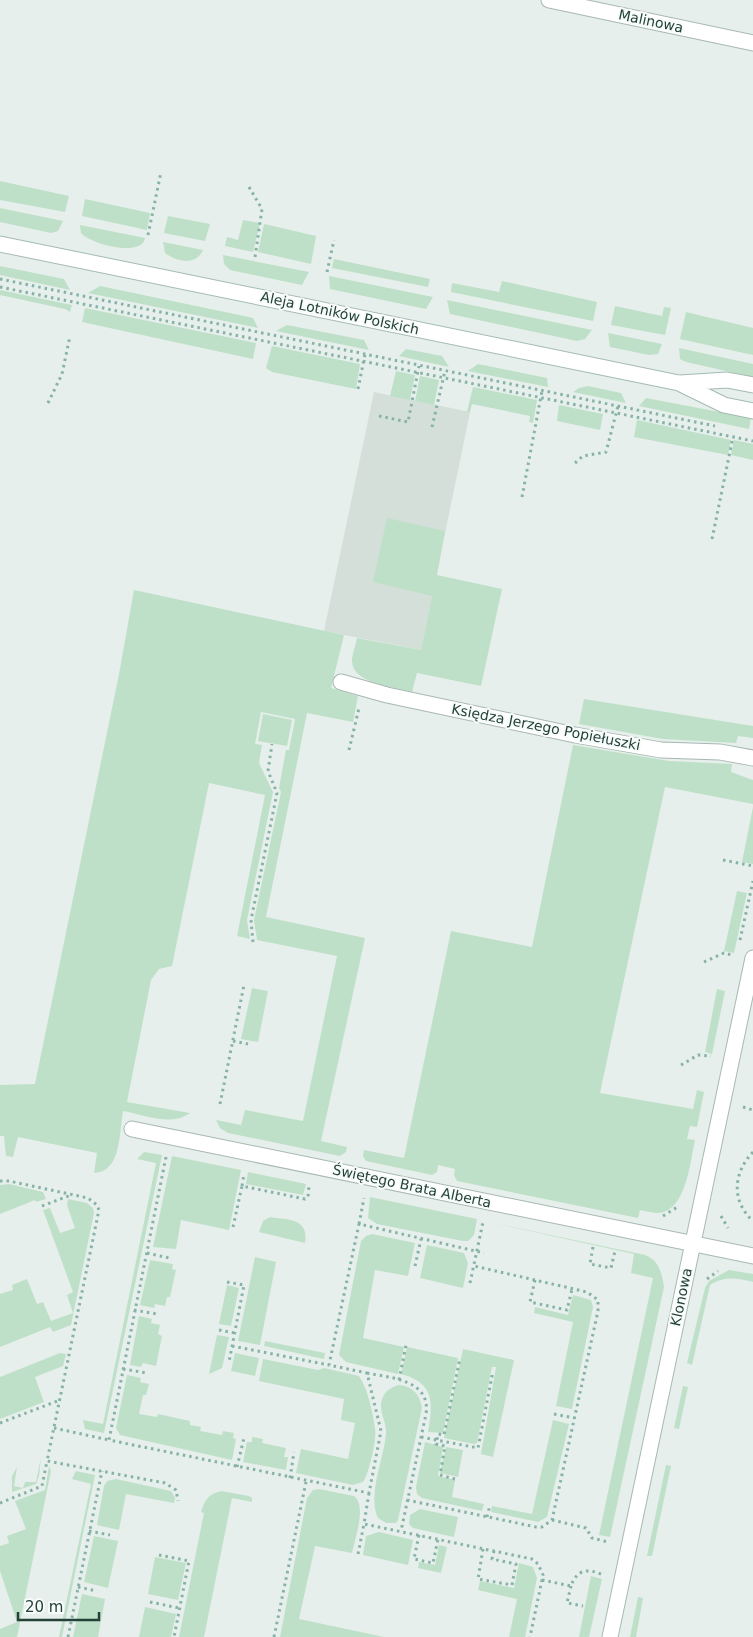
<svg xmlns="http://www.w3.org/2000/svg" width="753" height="1637" font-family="'DejaVu Sans',sans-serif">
<rect width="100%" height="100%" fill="#e6efeb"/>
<path fill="#d4dfda" d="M 374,392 L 470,412 L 421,650 L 324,631 Z"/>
<path fill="#bfe0c8" d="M 0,181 L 69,196 L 65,212 L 0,200 Z
M 85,199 L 150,213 L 147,230 L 82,216 Z
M 0,208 L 63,221 L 58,231 L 51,233 L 0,222 Z
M 168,216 L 210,224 L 205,241 L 164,233 Z
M 243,220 L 260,223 L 253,252 L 225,246 L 227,237 L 238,240 Z
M 264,224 L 316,236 L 311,264 L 258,252 Z
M 80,225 L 145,238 C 142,258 90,244 81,233 Z
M 163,242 L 203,250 C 196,266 177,262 165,253 Z
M 223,255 L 309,272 L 302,285 L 230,270 L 224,264 Z
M 334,259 L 430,279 L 428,287 L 332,268 Z
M 0,266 L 64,279 L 70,290 L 0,275 Z
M 329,276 L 433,297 L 426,309 L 330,289 Z
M 502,281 L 597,302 L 593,321 L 451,292 L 452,283 L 499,292 Z
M 100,286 L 249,317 L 253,318 L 258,328 L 88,293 Z
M 0,290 L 72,305 L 70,312 L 65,309 L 0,295 Z
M 447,300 L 592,330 L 585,339 L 577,341 L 450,314 Z
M 615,306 L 662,316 L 664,307 L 671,308 L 665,335 L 611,325 Z
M 85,308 L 256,343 L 253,359 L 82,322 Z
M 686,312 L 753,328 L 753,355 L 680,339 Z
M 287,325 L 364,340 L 369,350 L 276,331 Z
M 608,333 L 662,344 L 658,354 L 649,355 L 610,347 Z
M 272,346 L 360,364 L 356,389 L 272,372 L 266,368 Z
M 679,348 L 753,364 L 753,377 L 686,362 L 680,359 Z
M 406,349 L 442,356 L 449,367 L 399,356 Z
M 478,364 L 547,378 L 548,387 L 468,371 Z
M 396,371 L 415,375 L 410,400 L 390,396 Z
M 420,376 L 439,380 L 434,405 L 415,401 Z
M 588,386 L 621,393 L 626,403 L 573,392 L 579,388 Z
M 473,387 L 537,400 L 533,423 L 529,422 L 530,416 L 472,404 L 470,412 L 467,412 Z
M 646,398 L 751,418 L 749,429 L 639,406 Z
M 559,405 L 603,414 L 600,430 L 557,421 Z
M 637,420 L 731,440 L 728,455 L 634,437 Z
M 734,440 L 753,444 L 753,460 L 731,455 Z
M 387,518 L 445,531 L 437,575 L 502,589 L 481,686 L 417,673 L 412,692 C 395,687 352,684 352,661 C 352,654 356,645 357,638 L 421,650 L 432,596 L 373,582 Z
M 134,590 L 344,635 L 331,688 L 358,696 L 353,722 L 307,713 L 266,917 L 365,938 L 321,1141 L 347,1147 L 346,1152 L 340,1156 L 228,1133 L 220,1128 L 216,1120 L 241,1125 L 245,1110 L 303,1121 L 337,956 L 257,940 L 254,920 L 281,792 L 279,788 L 286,750 L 289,750 L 295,719 L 261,712 L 255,744 L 262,745 L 259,763 L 273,792 L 247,920 L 250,939 L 237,936 L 265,795 L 209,783 L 172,966 L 159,969 L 151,980 L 127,1102 L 190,1113 C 171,1127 145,1115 123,1111 C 119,1132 122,1172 94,1173 L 97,1153 L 18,1137 L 13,1157 L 6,1156 L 4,1136 L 0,1136 L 0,1085 L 35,1084 L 119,674 Z
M 584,699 L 753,726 L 753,738 L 738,736 L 736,743 L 663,739 L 579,724 Z
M 263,714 L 292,720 L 287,746 L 258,741 Z
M 573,745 L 669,761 L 732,764 L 731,772 L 753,780 L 753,804 L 665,787 L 600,1093 L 693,1109 L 697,1090 L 704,1092 L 697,1127 L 690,1126 L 687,1139 L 695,1140 C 690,1161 687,1210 659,1213 C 653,1213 646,1211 640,1210 L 638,1218 L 457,1181 L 454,1175 L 455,1169 L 438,1165 L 437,1172 L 432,1175 L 366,1161 L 363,1156 L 364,1150 L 404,1158 L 451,931 L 532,947 Z
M 753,807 L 753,864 L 742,862 Z
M 737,891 L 747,893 L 734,953 L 724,951 Z
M 252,988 L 268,991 L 258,1042 L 241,1039 Z
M 717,989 L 725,991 L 712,1054 L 705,1052 Z
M 144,1152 L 162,1155 L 104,1433 L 85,1429 L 83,1420 L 103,1424 L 156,1163 L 137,1159 Z
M 172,1156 L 241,1170 L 229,1230 L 181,1220 L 176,1249 L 153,1247 Z
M 248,1172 L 306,1184 L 303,1195 L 246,1184 Z
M 9,1184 L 43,1192 L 46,1199 L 36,1202 L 35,1200 L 0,1214 L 0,1185 Z
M 370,1197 L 477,1219 L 474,1235 L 468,1241 L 463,1241 L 377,1224 L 368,1218 Z
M 68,1199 L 87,1203 L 93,1208 L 94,1213 L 71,1325 L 53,1332 L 50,1327 L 0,1347 L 0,1294 L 13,1290 L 12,1285 L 27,1279 L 37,1304 L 43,1302 L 51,1321 L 73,1313 L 67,1295 L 73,1292 L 43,1210 L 50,1208 L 60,1233 L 75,1228 L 67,1205 Z
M 270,1217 C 289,1220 309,1218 305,1243 L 259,1232 L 263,1221 Z
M 489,1222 L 645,1255 C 659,1260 662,1274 664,1287 L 610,1537 L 599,1535 L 653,1278 L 631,1273 L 634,1254 Z
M 372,1234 L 415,1243 L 408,1276 L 375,1270 L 363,1338 L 404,1347 L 398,1374 L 346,1362 L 339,1355 L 361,1241 L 366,1236 Z
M 427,1245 L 464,1253 L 468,1263 L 463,1288 L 420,1278 Z
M 255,1257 L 276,1262 L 260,1345 L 238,1341 Z
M 150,1260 L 173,1264 L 172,1269 L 176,1270 L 170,1297 L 167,1297 L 165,1306 L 155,1304 L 154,1308 L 140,1305 Z
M 729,1270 L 753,1274 L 753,1282 C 736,1278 725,1276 710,1285 L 692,1365 L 687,1363 L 705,1288 L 709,1281 Z
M 227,1285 L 239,1288 L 231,1326 L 219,1324 Z
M 573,1295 L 591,1300 L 593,1307 L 572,1409 L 556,1406 L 573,1322 L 534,1313 L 535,1307 L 568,1315 Z
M 139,1316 L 152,1319 L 151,1323 L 160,1325 L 158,1334 L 162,1336 L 156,1366 L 143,1363 L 141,1367 L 130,1365 Z
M 217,1335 L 229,1337 L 222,1368 L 209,1374 Z
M 265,1341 L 325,1353 L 324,1359 L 264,1346 Z
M 407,1347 L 458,1358 L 443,1433 L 428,1432 C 433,1403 435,1383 401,1374 Z
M 463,1349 L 514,1360 L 493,1457 L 481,1454 L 496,1367 L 492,1367 L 477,1443 L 474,1444 L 444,1438 Z
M 60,1353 L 66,1354 L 63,1366 L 35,1377 L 44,1402 L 0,1419 L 0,1377 Z
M 235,1353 L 259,1358 L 255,1376 L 231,1371 Z
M 263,1359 L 318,1370 L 324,1368 L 359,1376 C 368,1389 373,1413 375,1429 C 377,1439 369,1474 363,1482 L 353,1485 L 296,1473 L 301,1449 L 348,1459 L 355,1423 L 341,1420 L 344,1399 L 259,1381 Z
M 127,1375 L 141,1378 L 140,1382 L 149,1384 L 146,1395 L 143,1395 L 139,1414 L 157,1417 L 158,1414 L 190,1421 L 190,1425 L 201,1427 L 200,1431 L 222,1435 L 223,1431 L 234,1433 L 233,1438 L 236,1439 L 232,1460 L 120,1435 L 116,1428 Z
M 399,1385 C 413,1386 420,1395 422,1408 L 398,1520 L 396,1523 L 386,1523 L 378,1518 C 367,1495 384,1458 386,1434 C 387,1422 378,1411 382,1399 C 385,1391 391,1387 399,1385 Z
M 683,1386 L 688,1387 L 679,1429 L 674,1428 Z
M 553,1420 L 569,1424 L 547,1517 L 538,1522 L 491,1512 L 492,1506 L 532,1514 Z
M 252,1437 L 263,1439 L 262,1443 L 286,1448 L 284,1457 L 288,1457 L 286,1470 L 243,1462 L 247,1442 L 252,1442 Z
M 425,1442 L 443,1447 L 438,1476 L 455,1480 L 452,1497 L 484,1504 L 482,1511 L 422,1498 L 417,1494 L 416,1487 Z
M 446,1447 L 463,1450 L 458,1477 L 440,1473 Z
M 41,1457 L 39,1476 L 36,1484 L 12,1492 L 12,1476 L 17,1467 L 14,1486 L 23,1488 L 25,1482 L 36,1482 Z
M 666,1465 L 671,1466 L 652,1556 L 647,1556 Z
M 49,1466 L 51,1471 L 17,1637 L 0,1637 L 0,1629 L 17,1622 L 0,1571 L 0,1546 L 9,1543 L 7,1536 L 26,1529 L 15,1501 L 45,1490 Z
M 76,1471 L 95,1475 L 62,1637 L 59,1637 L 91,1484 L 72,1479 Z
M 116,1479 L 171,1491 L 175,1498 L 174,1503 L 126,1494 L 119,1530 L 97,1525 L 104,1486 L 107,1481 Z
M 319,1489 L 354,1496 C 367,1505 355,1539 352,1553 L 315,1546 L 299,1619 L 384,1637 L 280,1637 L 307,1498 L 313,1490 Z
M 221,1491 L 249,1496 L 252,1498 L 252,1502 L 232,1498 L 204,1637 L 179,1637 L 204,1513 L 201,1512 C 205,1499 209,1494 221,1491 Z
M 420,1509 L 458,1517 L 454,1537 L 413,1528 L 409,1524 L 410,1515 Z
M 379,1532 L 413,1540 L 408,1565 L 363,1555 L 366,1536 Z
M 94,1536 L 118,1541 L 108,1588 L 84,1582 Z
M 439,1545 L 447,1547 L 441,1573 L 418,1568 L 419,1562 L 435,1565 Z
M 155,1557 L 186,1563 L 178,1600 L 148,1594 Z
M 519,1563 L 533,1567 L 537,1578 L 525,1637 L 509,1637 L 517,1599 L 478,1590 L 480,1581 L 514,1588 Z
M 591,1576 L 602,1579 L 589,1637 L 579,1637 Z
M 82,1594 L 105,1599 L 98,1637 L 73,1637 Z
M 638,1597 L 643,1598 L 636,1637 L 630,1637 Z
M 145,1607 L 176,1614 L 171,1637 L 139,1637 Z"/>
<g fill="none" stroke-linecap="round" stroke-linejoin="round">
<g stroke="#a8b8b2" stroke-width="17">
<path id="street" d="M 549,0 L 753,43
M 341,682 L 387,695 L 575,735 L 661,750 L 720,752 L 753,758
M 132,1129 L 753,1256
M 610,1637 L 753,958"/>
</g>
<g stroke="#a4bbb3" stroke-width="17">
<path id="secondary" d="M 0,244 L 679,383 L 724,405 L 753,411
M 680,383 L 727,380 L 753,385"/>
</g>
<path stroke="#86b3a5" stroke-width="3" stroke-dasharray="2.5 4" stroke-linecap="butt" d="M 249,187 L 262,209 L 255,257
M 148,235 L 161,172
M 327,272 L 334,240
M 0,279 L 715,426
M 0,287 L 753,441
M 358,389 L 365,354
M 48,403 L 62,374 L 70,336
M 379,416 L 408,422 L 419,366
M 432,427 L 445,371
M 575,463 L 583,456 L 606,452 L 618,406
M 522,497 L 542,391
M 712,539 L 733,437
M 349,750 L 359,708
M 723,860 L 753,866
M 740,940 L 753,881
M 253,942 L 251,920 L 277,793 L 268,771 L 272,744
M 704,962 L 724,953 L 732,955
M 233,1041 L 248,1044
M 681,1065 L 698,1055 L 711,1056
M 220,1104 L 244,985
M 743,1107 L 753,1110
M 753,1152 C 733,1173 731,1201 753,1221
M 166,1157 L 109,1440 L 369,1493 L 381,1431 L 367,1373 L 329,1365 L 359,1224 L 484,1253
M 0,1181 L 9,1181 L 88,1198 L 97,1205 L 99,1210 L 47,1461
M 242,1186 L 244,1174
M 42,1206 L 71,1195
M 663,1216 L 679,1206
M 721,1216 L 728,1228
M 359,1224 L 364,1198
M 233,1227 L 242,1186 L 305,1199 L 308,1197 L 309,1186
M 593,1247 L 590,1264 L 611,1268 L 615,1251
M 147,1253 L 169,1258
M 415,1266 L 421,1239
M 707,1279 L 718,1271
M 535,1280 L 530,1302 L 567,1310 L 572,1289
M 227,1282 L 244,1285 L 229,1362
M 470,1283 L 483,1222
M 134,1310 L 157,1314
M 219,1330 L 235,1333
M 232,1346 L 329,1365
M 123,1369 L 147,1373
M 367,1373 C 392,1378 431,1380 426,1414 L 401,1531
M 399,1380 L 406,1345
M 554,1414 L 574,1418
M 0,1423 L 60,1400
M 54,1428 L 109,1440
M 421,1437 L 478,1448 L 493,1371
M 237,1467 L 244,1438
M 290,1478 L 294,1452
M 455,1479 L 440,1475 L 445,1446 L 436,1444 L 438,1434 L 444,1435 L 460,1358
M 369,1493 L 364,1524 L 532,1559 L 538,1564 L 543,1575 L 530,1637
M 407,1500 L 536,1527 L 542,1527 L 552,1520 L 598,1311 L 598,1300 L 587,1292 L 474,1266
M 0,1503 L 42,1486 L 47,1461 L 165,1483 L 176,1490 L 178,1501
M 487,1517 L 490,1505
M 552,1520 L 586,1528 L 592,1538 L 608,1542
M 89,1531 L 110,1535
M 419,1535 L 414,1559 L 433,1563 L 438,1539
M 483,1549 L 478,1579 L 512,1585 L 516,1564 L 492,1559 L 494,1551
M 358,1554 L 364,1524
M 159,1555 L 189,1561 L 174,1637
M 542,1580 L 571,1586 C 577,1569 588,1568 603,1575
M 571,1586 L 567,1603 L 583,1606
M 78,1587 L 97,1591
M 150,1602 L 179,1608
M 68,1637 L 102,1471
M 274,1637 L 306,1482"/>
<use href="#street" stroke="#fff" stroke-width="15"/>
<use href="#secondary" stroke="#fff" stroke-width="15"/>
</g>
<g text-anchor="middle" stroke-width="4" stroke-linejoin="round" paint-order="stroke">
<g font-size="14" fill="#24423a" stroke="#f7fbf9">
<text transform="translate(651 21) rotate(12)" y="5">Malinowa</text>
<text transform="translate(340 313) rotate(12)" y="5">Aleja Lotników Polskich</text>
<text transform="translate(546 727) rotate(11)" y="5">Księdza Jerzego Popiełuszki</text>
<text transform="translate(412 1186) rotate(12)" y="5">Świętego Brata Alberta</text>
<text transform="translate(681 1297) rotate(-78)" y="5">Klonowa</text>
</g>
</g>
<path d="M18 1612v8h81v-8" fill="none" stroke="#24423a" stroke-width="2.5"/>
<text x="25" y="1612" font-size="15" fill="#24423a" stroke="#f7fbf9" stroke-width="4" paint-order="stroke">20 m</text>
</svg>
